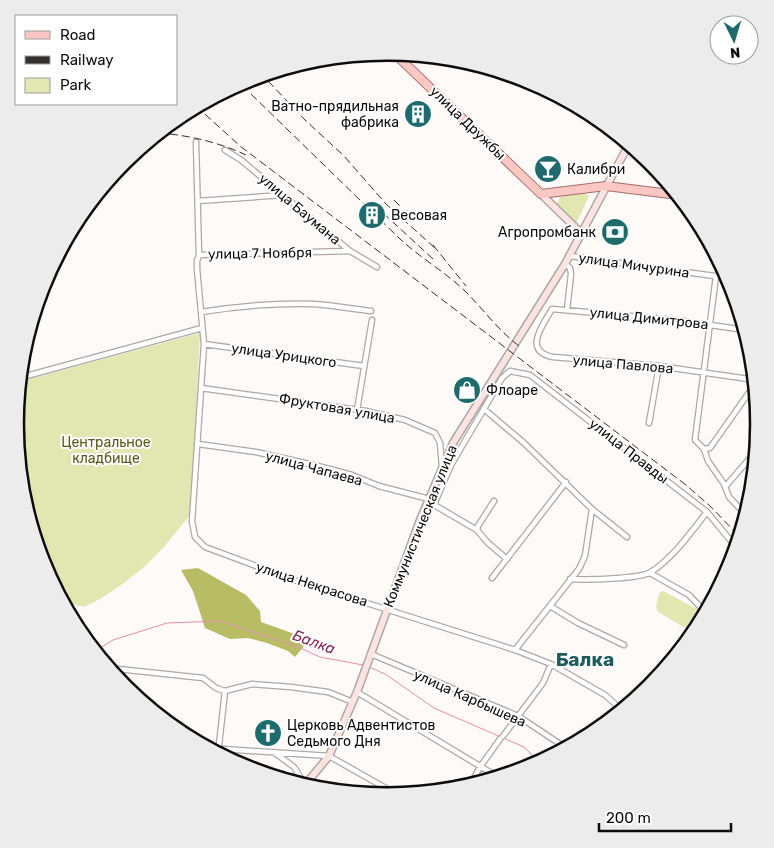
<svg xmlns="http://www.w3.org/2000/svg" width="774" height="848" font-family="Rubik,sans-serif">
<rect width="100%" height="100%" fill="#fdfaf8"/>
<path fill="#e2e6b0" d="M 584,193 L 589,196 L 577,222 L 574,222 L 556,205 L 560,197 Z
M 200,333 L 191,514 L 163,548 L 144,567 L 124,583 L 100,599 L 84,607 L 69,603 L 48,566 L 43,566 L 22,496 L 15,424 L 19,382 Z
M 663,591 L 697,609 C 700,617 696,626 689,630 L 658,612 L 656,607 L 659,593 Z"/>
<path fill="#b8bc65" d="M 198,568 L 246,595 L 260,611 L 261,622 L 303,637 L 304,646 L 295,657 L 288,651 L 267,643 L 248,638 L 230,639 L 205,628 L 193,591 L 181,570 Z"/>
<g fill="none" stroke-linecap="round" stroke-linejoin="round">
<path stroke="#e48eb0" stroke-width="1" d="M 95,651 L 113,640 L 167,623 L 220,621 L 296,646 L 320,657 L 363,665
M 369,667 L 385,674 L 434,708 L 524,747 L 539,762"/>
<g stroke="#aba8a7" stroke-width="7">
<path id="minor" d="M 196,142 L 199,255 L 197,261 L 197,269 L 204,344 L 192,521 L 195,537 L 205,547 L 294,580 L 515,650 L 551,664 L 605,695 L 622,710
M 225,150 L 241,160 L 350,251 L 377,267
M 198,201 L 283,195
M 199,255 L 350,251
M 570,256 L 729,278
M 565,264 L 570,268 L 571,274 L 567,310
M 716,276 L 695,440 L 704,449 L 708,461 L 724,484 L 729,497 L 746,515
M 201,312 C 238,306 276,303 313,304 C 332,305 352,309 371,311
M 745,330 L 676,320 L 552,309 C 543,325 522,351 553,357 L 659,366 L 755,380
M 204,344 L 364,366
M 19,378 L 202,328
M 201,388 L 366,411 L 405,420 L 435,433 L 440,443 L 442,467
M 484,409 L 524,443 L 592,509 L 627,537
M 357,410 L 372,320
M 649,423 L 659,366
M 198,444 L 256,452 L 318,466 L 352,475 L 379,486 L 429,499 L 435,502 L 451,465 L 502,378 L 510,371 L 530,375 L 707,512 L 736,547
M 704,449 L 710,448 L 755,384
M 725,487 L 756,451
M 494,501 L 478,526 L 477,530 L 488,543 L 507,559
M 435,502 L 436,506 L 477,530
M 650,573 L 689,595 L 706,613
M 492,578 L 566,482
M 570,579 C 585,580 640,579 651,572 C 674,557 691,532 707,512
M 550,606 L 578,623 L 624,645
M 515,650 L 579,569 L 585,556 L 592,509
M 371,654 L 518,716 L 566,748
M 109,668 L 203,678 L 216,688 L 225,691 L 252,684 L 291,687 L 328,692 L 353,702
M 357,692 L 498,777
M 503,736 L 543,683 L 551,664
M 208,748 L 329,756 L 398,795
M 275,753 L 294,767 L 304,783
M 218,754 L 225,691
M 470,786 L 480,767 L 500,739"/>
</g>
<g stroke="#aba8a7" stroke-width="9">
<path id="secondary" d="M 541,194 L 581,233
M 304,786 L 329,756 L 357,692 L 420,520 L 453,443 L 565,264 L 629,144"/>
</g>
<g stroke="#a56d69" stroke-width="10">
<path id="primary" d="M 394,53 L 541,194 L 606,186 L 678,195"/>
</g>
<use href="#minor" stroke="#fff" stroke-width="4.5"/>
<use href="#secondary" stroke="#fde3e1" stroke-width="6"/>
<use href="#primary" stroke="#fac7c3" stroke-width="8"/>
<path stroke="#323130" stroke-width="1" stroke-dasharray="8 4" stroke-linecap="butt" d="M 268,81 L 305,120 L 344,156 L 386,204 L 436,249
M 251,94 L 399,238 C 419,257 444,271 465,291 C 483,309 498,330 519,346
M 196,106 L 240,146 L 686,485 L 710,506 L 740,537
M 158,133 C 188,135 218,142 246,155
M 394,200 L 402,208
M 383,213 L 433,259
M 433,245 L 466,286"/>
</g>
<defs>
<g id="building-disc" transform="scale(1.4375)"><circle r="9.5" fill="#1e6b6d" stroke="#fff"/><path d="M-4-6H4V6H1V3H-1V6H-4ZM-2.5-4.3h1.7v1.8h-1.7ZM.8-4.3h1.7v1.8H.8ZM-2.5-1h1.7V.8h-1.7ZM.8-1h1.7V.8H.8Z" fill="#fff"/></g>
<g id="bar-disc" transform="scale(1.4375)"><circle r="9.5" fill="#1e6b6d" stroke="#fff"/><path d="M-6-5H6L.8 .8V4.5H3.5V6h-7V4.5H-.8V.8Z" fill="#fff"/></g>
<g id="bank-disc" transform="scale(1.4375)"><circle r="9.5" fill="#1e6b6d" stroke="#fff"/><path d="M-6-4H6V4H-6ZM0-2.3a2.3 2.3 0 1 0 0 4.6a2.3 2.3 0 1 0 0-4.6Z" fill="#fff"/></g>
<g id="shop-disc" transform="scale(1.4375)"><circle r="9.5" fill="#1e6b6d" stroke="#fff"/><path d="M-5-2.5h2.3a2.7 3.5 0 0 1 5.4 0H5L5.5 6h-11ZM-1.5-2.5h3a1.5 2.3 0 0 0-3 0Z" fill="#fff"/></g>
<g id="church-disc" transform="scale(1.4375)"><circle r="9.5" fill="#1e6b6d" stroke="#fff"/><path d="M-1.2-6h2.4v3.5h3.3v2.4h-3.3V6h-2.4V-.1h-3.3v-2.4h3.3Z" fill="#fff"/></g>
</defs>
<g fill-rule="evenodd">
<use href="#building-disc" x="418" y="114"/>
<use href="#bar-disc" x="548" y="169"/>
<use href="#building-disc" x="372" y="215"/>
<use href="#bank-disc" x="615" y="232"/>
<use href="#shop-disc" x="467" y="390"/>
<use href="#church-disc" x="268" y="733"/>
</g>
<g text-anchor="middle" stroke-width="4" stroke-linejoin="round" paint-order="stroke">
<g font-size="14" fill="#0e0d0d" stroke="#fff" text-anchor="start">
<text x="399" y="111" text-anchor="end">Ватно-прядильная<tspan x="399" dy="16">фабрика</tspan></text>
<text x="567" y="174">Калибри</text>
<text x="391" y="220">Весовая</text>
<text x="596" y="237" text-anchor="end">Агропромбанк</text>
<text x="486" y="395">Флоаре</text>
<text x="287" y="730">Церковь Адвентистов<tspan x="287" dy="16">Седьмого Дня</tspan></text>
</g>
<g font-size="14" fill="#0e0d0d" stroke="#fff">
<text transform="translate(468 123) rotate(44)" y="5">улица Дружбы</text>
<text transform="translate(300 209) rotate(40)" y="5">улица Баумана</text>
<text transform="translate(260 253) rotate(-1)" y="5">улица 7 Ноября</text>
<text transform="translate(634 265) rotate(8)" y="5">улица Мичурина</text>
<text transform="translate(649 318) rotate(6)" y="5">улица Димитрова</text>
<text transform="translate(284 355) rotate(8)" y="5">улица Урицкого</text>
<text transform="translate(623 364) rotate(5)" y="5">улица Павлова</text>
<text transform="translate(337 408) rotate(10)" y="5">Фруктовая улица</text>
<text transform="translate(629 451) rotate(38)" y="5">улица Правды</text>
<text transform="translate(314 468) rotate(15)" y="5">улица Чапаева</text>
<text transform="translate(420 526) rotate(-68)" y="5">Коммунистическая улица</text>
<text transform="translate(312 584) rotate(18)" y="5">улица Некрасова</text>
<text transform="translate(470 698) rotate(24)" y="5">улица Карбышева</text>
</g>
<g font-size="14" fill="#585a1b" stroke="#fff">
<text x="106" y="447">Центральное<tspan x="106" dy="16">кладбище</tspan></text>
</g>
<g font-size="15" font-style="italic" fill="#862252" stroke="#fff">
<text transform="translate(314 642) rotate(20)" y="5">Балка</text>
</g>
<g font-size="19" font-weight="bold" fill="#205b5d" stroke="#fff">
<text x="585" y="666">Балка</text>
</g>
</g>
<path d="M0 0H774V848H0ZM24 424a363 363 0 1 1 726 0a363 363 0 1 1-726 0Z" fill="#ececec" fill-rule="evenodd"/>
<path fill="none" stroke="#0e0d0d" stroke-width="2.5" d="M24 424a363 363 0 1 1 726 0a363 363 0 1 1-726 0Z"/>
<rect x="15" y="15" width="162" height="90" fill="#ffffff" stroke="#9f9e9e"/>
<rect x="25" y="31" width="25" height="8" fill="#fac7c3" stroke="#9f9e9e"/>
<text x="60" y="40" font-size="15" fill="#0e0d0d">Road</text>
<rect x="25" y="56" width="25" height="8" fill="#323130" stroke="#9f9e9e"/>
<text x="60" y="65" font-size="15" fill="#0e0d0d">Railway</text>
<rect x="25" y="78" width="25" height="15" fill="#e2e6b0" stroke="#9f9e9e"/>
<text x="60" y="90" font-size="15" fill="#0e0d0d">Park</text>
<g transform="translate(734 40) rotate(175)"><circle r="24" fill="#ffffff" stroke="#9f9e9e"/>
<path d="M0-4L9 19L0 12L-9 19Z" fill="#1e6b6d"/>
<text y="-8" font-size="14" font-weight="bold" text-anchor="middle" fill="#0e0d0d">N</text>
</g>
<path d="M599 823v8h132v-8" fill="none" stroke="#0e0d0d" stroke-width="2.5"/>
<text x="606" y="823" font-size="15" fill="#0e0d0d" stroke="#ffffff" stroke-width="4" paint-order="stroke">200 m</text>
</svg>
